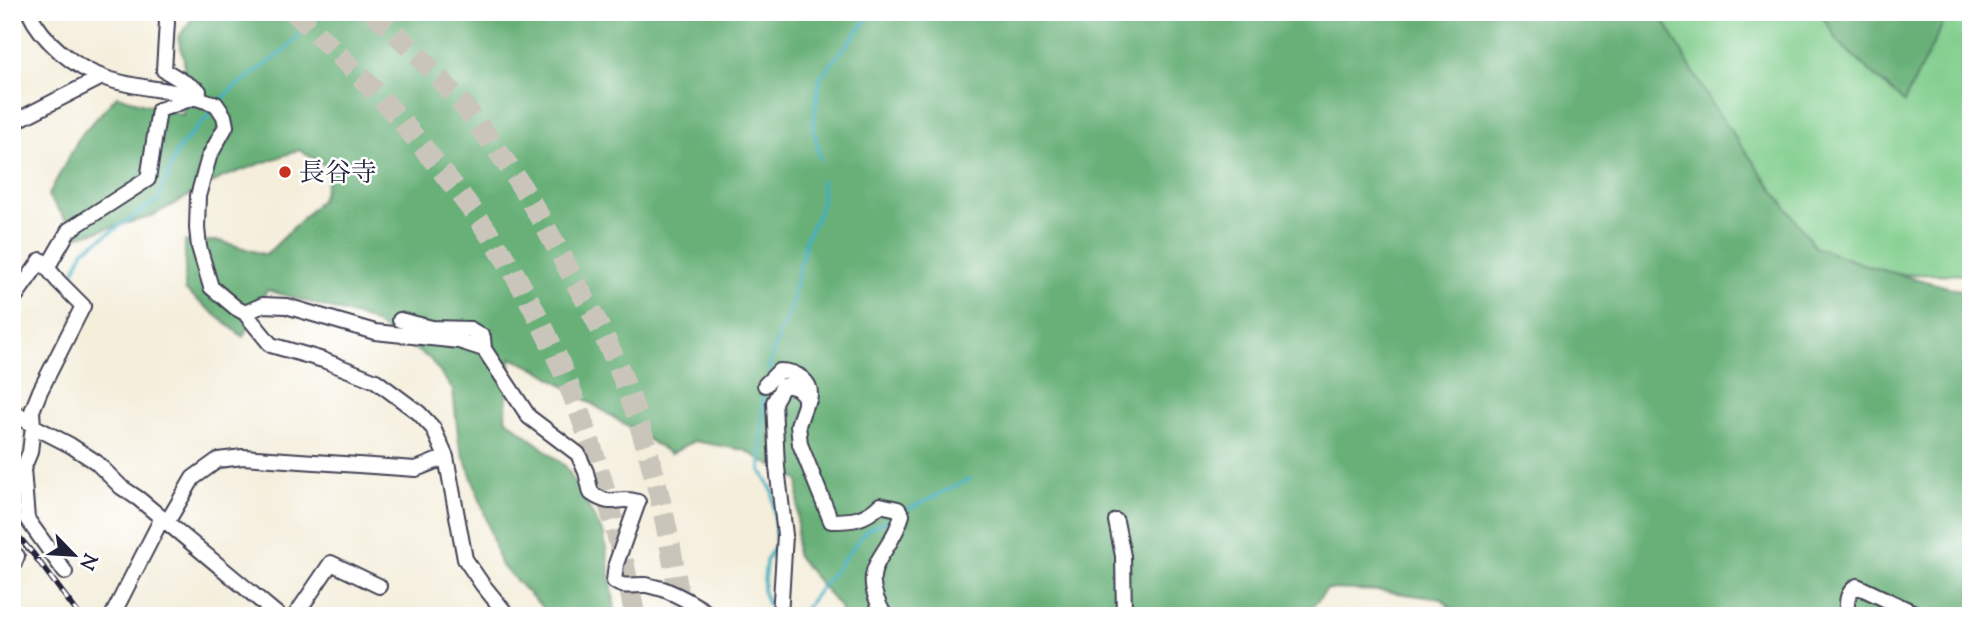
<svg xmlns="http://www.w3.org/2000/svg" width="1983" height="628" font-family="'Sorts Mill Goudy','Noto Serif JP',serif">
<rect width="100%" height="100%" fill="#fff"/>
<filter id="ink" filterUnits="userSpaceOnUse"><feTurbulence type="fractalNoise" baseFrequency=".0143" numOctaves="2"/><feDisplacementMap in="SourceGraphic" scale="14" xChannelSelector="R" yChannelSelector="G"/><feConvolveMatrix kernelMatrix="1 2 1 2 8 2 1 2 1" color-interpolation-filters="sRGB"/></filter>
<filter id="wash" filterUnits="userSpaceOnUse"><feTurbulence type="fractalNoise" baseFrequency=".00686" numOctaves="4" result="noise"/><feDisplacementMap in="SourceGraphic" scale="28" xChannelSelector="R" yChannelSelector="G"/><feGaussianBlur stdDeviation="1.57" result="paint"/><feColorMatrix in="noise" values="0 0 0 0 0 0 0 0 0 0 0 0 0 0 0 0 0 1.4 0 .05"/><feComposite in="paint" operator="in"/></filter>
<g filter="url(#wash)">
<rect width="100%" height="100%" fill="#f4eedb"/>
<path fill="#80cd8c" stroke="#517864" stroke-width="2" d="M 1630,12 L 1971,12 L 1971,277 L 1957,274 L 1828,275 Z"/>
<path fill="#68b078" stroke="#45695a" stroke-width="2" d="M 197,12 L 1659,12 L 1713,106 L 1815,247 L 1871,267 L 1971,293 L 1971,616 L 1458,616 L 1442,599 L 1382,591 L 1327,589 L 1309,611 L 1309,616 L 842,616 L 840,607 L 796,555 L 799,481 L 744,450 L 694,441 L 671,454 L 539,370 L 511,358 L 505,418 L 566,467 L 604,535 L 616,616 L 551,616 L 500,564 L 483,508 L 459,443 L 453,390 L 430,359 L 367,319 L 267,290 L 243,337 L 185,290 L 185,241 L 220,241 L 266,255 L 321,200 L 331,169 L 299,150 L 223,177 L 150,217 L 79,236 L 48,196 L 80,136 L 117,96 L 183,115 L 184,59 L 178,38 Z
M 1820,12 L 1949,12 L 1904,102 L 1839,43 Z"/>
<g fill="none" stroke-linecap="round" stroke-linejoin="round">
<path stroke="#43afc1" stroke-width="3.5" d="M 223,99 L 231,90 L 283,52 L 320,12
M 820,159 L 813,124 L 820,78 L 873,12
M 74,271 L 84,250 L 158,200 L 178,149 L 211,113
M 768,371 L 780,331 L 790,311 L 806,238 L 818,215 L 822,200 L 822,180
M 763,396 L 761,470 L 773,492 L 776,544 L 766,561 L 763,590 L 768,604
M 909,509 L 970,479
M 801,616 L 812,599 L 867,530 L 892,518"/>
</g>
</g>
<g filter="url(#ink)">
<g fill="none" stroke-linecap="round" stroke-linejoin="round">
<path stroke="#cac5bb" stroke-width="21" stroke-dasharray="21 10" stroke-linecap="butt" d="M 294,12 C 326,43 359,73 388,106 C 417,139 445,174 472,210 C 560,328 607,473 635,616
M 373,12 C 427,61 479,119 518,181 C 537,211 554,242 571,274 C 596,318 620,365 636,414 C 658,479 672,548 682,616"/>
<g stroke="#424153" stroke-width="18">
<path id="minor" d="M 29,12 C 42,41 75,68 105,78 C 128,86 151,88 174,92 C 188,95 202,100 216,104 L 224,116 L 226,126 L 209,157 L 198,196 L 197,228 L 199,247 L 211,287 L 236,308 L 245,313 L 271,345 L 323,360 L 376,381 L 419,413 L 433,428 L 446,457 L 465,559 L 482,584 L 508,616
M 12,123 L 102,77
M 47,268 L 69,230 L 148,179 L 159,110 L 193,98 L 199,91 L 164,70 L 167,22 L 164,12
M 12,301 L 41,260 L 58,281 L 83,306 L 40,391 L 32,411 L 33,426 L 30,452 L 23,469 L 27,519 L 65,572
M 245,313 L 263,305 L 286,306 L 375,332 L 459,341 L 484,349 L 529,417 L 578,454 L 586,472 L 591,493 C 614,509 616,495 638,502 L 616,564 L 614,581 C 624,589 635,584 646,585 C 651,586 658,588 663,589 C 681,596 696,605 712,616
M 400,320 L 432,328 L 470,329 L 483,337 L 484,349
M 765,385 L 779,371 C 797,371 814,382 809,400 L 806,401
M 12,410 L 33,426 L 70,445 L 96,462 L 121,487 L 139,499 L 279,616
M 161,520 L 169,519 L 193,478 L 218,460 L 243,457 L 416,469 L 446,457
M 1116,521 L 1123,556 L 1124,616
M 12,568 L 17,556
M 112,616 L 161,520
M 295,616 L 331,563 L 379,586
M 780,616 L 785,535 L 777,467 L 774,402 L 783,386 L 790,386 L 797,388 L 805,396 L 805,405 L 798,425 L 800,444 L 831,521 C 852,521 865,520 880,505 L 898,509 L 902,515 C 890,559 854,564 885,616
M 1847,616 C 1847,603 1845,594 1857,586 L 1921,616"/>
</g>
<use href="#minor" stroke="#fff" stroke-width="14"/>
<g stroke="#22223b" stroke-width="6">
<path id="rail" d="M 12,529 L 34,555 L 80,616"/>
</g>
<use href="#rail" stroke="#fff" stroke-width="3.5" stroke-dasharray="10" stroke-linecap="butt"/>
</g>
</g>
<circle fill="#c8321e" stroke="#fff" stroke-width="2.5" cx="285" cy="172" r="7"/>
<g text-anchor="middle" stroke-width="5" stroke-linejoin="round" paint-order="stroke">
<g font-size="26" fill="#22223b" stroke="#fff" text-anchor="start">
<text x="299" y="181">長谷寺</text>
</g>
</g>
<rect width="1983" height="628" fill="none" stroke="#fff" stroke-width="42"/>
<g transform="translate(74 555) rotate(115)" stroke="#ffffff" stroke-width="5" paint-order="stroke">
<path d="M0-5L12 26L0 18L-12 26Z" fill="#22223b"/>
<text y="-10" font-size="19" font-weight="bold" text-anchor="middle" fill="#22223b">N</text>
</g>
</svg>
